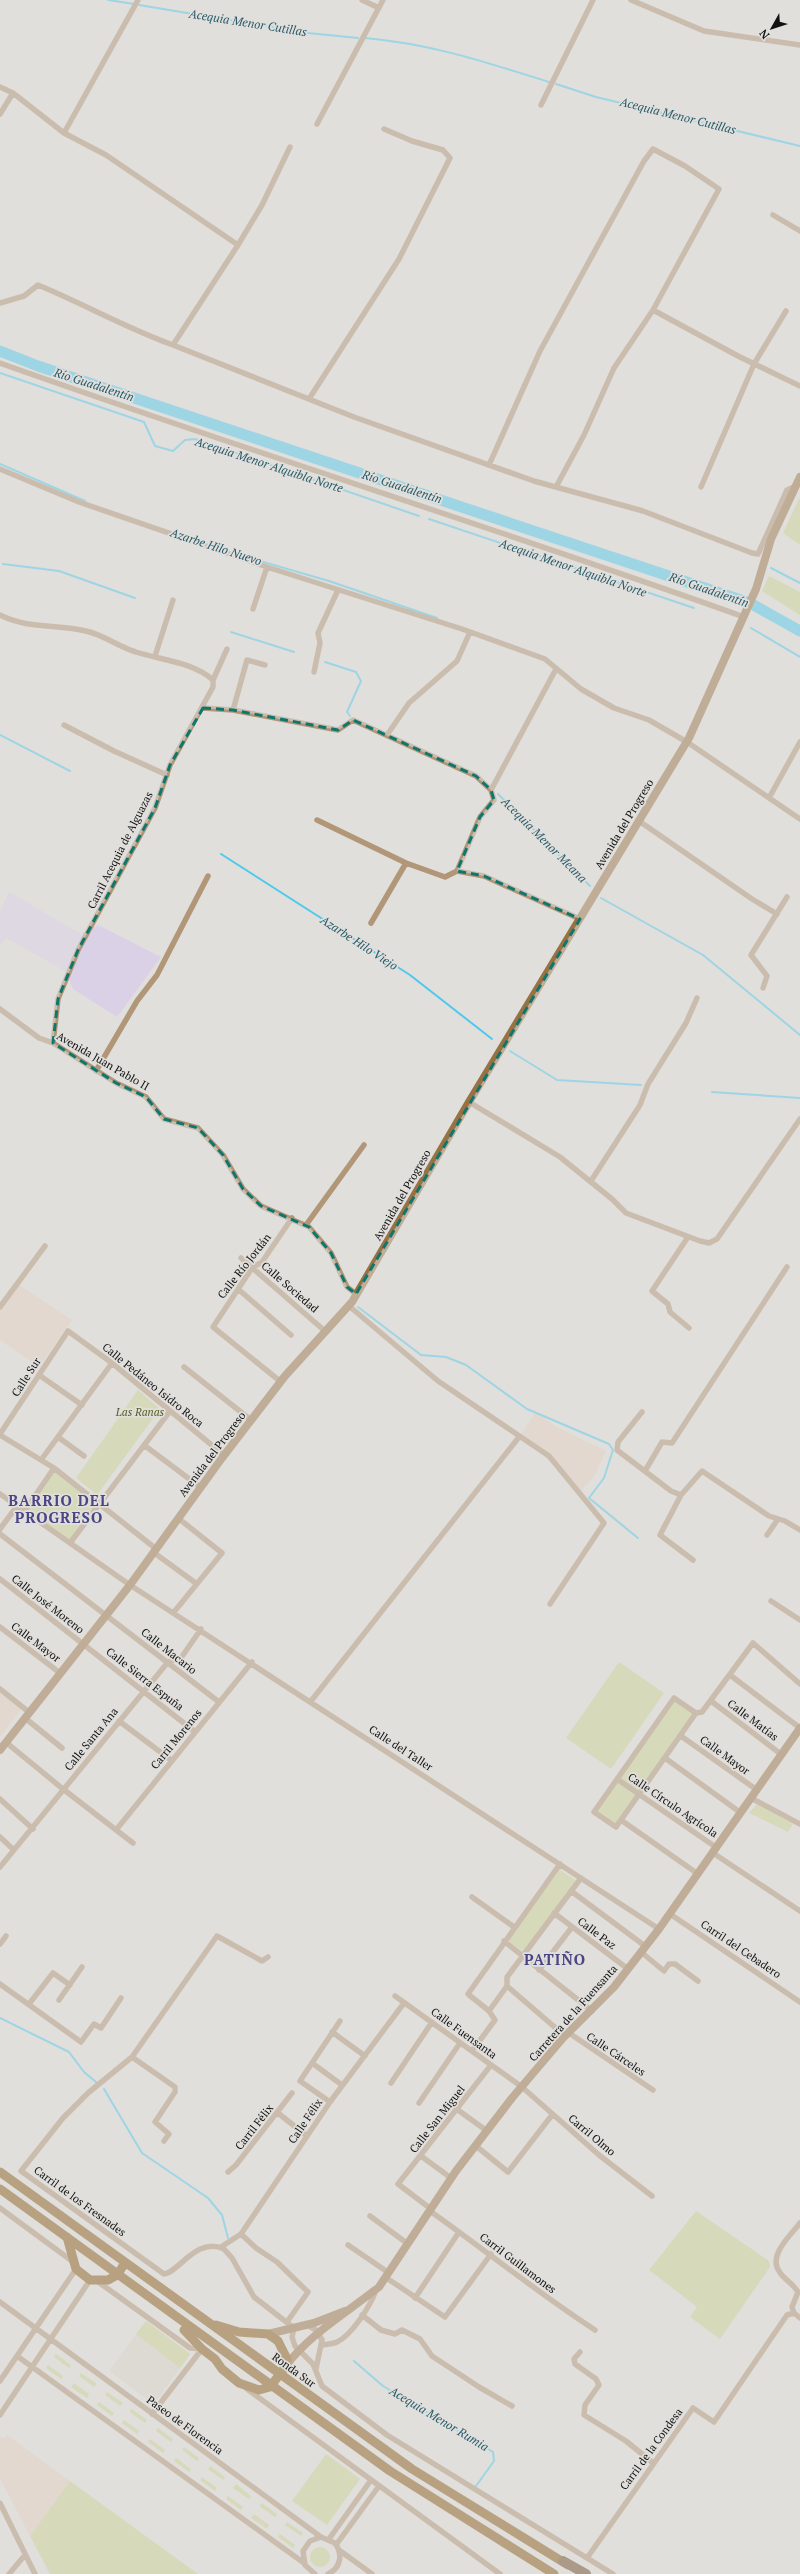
<svg xmlns="http://www.w3.org/2000/svg" width="800" height="2574" font-family="'PT Serif',serif">
<rect width="100%" height="100%" fill="#e0dfdc"/>
<path fill="#d9d5cb" d="M 146,2321 L 190,2354 L 154,2404 L 109,2371 Z"/>
<path fill="#dad1e6" d="M 9,892 L 81,934 L 98,925 L 161,957 L 117,1017 L 73,989 L 65,971 L 6,938 L 0,945 L 0,912 Z"/>
<path fill="#e5d1c2" d="M 18,1284 L 72,1320 L 39,1367 L 0,1340 L 0,1311 Z
M 536,1412 L 557,1427 L 606,1451 L 594,1477 L 581,1491 L 551,1454 L 521,1434 Z
M 0,1689 L 23,1707 L 0,1737 Z
M 7,2435 L 70,2481 L 30,2536 L 0,2479 L 0,2436 L 4,2438 Z"/>
<path fill="#c9d591" d="M 799,499 L 800,499 L 800,545 L 783,533 Z
M 769,576 L 800,592 L 800,615 L 762,591 Z
M 138,1390 L 160,1409 L 97,1495 L 76,1478 Z
M 54,1468 L 99,1503 L 70,1543 L 24,1512 Z
M 619,1662 L 664,1693 L 611,1769 L 566,1738 Z
M 674,1698 L 696,1713 L 616,1827 L 594,1812 Z
M 757,1804 L 793,1824 L 788,1832 L 749,1813 Z
M 557,1868 L 578,1882 L 525,1953 L 506,1939 Z
M 696,2211 L 769,2261 L 770,2267 L 720,2339 L 690,2317 L 697,2307 L 649,2270 Z
M 146,2321 L 190,2354 L 180,2368 L 136,2334 Z
M 56,2354 L 71,2365 L 69,2368 L 54,2357 Z
M 48,2365 L 63,2376 L 61,2379 L 46,2368 Z
M 81,2373 L 97,2384 L 94,2387 L 79,2376 Z
M 74,2383 L 89,2394 L 87,2398 L 71,2387 Z
M 107,2392 L 123,2403 L 120,2406 L 105,2395 Z
M 99,2402 L 114,2413 L 112,2416 L 97,2405 Z
M 132,2409 L 147,2420 L 145,2423 L 130,2412 Z
M 124,2420 L 139,2431 L 137,2434 L 122,2423 Z
M 158,2428 L 173,2439 L 171,2442 L 156,2431 Z
M 150,2439 L 165,2450 L 163,2453 L 148,2442 Z
M 184,2447 L 199,2458 L 197,2461 L 182,2450 Z
M 326,2454 L 360,2479 L 327,2525 L 292,2501 Z
M 176,2458 L 191,2469 L 189,2472 L 174,2461 Z
M 210,2466 L 225,2477 L 223,2480 L 208,2469 Z
M 202,2477 L 217,2488 L 215,2491 L 200,2480 Z
M 70,2481 L 198,2574 L 50,2574 L 30,2536 Z
M 236,2484 L 251,2496 L 249,2499 L 233,2488 Z
M 228,2496 L 243,2507 L 241,2510 L 226,2499 Z
M 262,2503 L 277,2514 L 275,2517 L 259,2506 Z
M 254,2514 L 269,2525 L 267,2529 L 251,2518 Z
M 287,2522 L 303,2533 L 301,2536 L 285,2525 Z
M 280,2534 L 295,2545 L 293,2548 L 278,2537 Z
M310 2557a10 10 0 1 1 20 0a10 10 0 1 1-20 0Z"/>
<g fill="none" stroke-linecap="round" stroke-linejoin="round">
<path stroke="#4ec9ed" stroke-width="2" d="M 108,0 L 134,4
M 139,5 L 308,33 L 358,38
M 365,38 C 432,44 485,62 549,82
M 556,84 L 596,97 L 800,146
M 0,373 L 144,422 L 155,446 L 173,451 L 185,440 L 195,439 L 419,516
M 0,464 L 85,501
M 429,519 L 694,608
M 253,559 L 329,581 L 437,618
M 3,564 L 59,571 L 135,598
M 771,568 L 800,583
M 751,628 L 800,657
M 231,632 L 294,652
M 325,662 L 356,672 L 361,681 L 347,712 L 350,716
M 0,735 L 70,771
M 498,794 L 590,886
M 221,854 L 410,975 L 492,1039
M 601,898 L 703,955 L 800,1035
M 510,1051 L 557,1080 L 641,1085
M 712,1092 L 800,1098
M 358,1307 L 421,1355 L 446,1357 L 466,1365 L 527,1409 L 609,1444 L 613,1450 L 604,1478 L 589,1498 L 638,1538
M 0,2018 L 69,2052 L 84,2072 L 96,2082
M 104,2089 L 142,2153 L 208,2198 L 222,2215 L 228,2238
M 354,2361 L 383,2386 L 493,2452 L 494,2461 L 476,2486"/>
<path stroke="#4ec9ed" stroke-width="11" d="M 0,351 L 38,366 L 750,603 L 800,631"/>
<path stroke="#b19677" stroke-width="5.5" d="M 138,0 L 64,133 L 106,155 L 238,245 L 173,345 L 354,417 L 534,481 L 643,511 L 752,553 L 758,554 L 787,490 L 796,486
M 362,0 L 379,8
M 631,0 L 704,31 L 800,45
M 0,87 L 13,93 L 64,133
M 541,105 L 593,0
M 0,114 L 13,93
M 317,124 L 383,0
M 773,215 L 800,231
M 238,245 L 262,205 L 290,147
M 0,303 L 24,296 L 38,285 C 84,304 126,328 173,345
M 0,363 C 247,451 497,528 744,617
M 309,399 L 399,259 L 450,158 L 443,150 L 412,141 L 384,129
M 489,465 L 540,351 L 644,161 L 653,149 L 685,166 L 719,189 L 653,310
M 0,469 L 79,502 L 267,567 L 462,629 L 545,659 L 581,689 L 614,708 L 649,720 L 687,742 L 800,819
M 556,487 L 584,435 L 614,368 L 653,310 L 738,356 L 800,386
M 701,487 L 754,364 L 786,311
M 253,609 L 267,567
M 0,615 C 27,629 57,624 86,631 C 104,635 119,647 136,652 C 161,660 193,662 213,680 L 213,687 L 170,765 L 155,808 L 78,950 L 58,999 L 53,1043
M 155,656 L 173,600
M 314,672 L 320,643 L 318,633 L 338,590
M 213,680 L 227,649
M 203,708 L 233,710 L 338,730 L 353,720 L 476,776 L 491,790 L 494,800 L 480,817 L 457,871 L 484,876 L 580,919
M 233,710 L 247,660 L 265,665
M 64,725 L 114,751 L 167,775
M 387,735 L 409,703 L 457,661 L 470,632
M 491,790 L 556,669
M 769,798 L 800,742
M 317,820 L 406,863 L 445,877 L 457,871
M 639,821 L 752,899 L 777,914
M 371,923 L 406,863
M 763,988 L 767,976 L 751,955 L 787,897
M 0,1009 L 39,1038 L 53,1043 L 116,1083 L 146,1097 L 164,1119 L 198,1128 L 223,1155 L 243,1189 L 261,1206 L 309,1227 L 331,1253 L 347,1287 L 356,1294
M 96,1071 L 137,1001 L 157,975 L 208,876
M 469,1102 L 560,1157 L 612,1199 L 626,1213 L 700,1241 L 709,1243 L 717,1239 L 800,1119
M 591,1181 L 640,1105 L 648,1084 L 686,1023 L 697,998
M 306,1225 L 364,1145
M 688,1237 L 652,1291 L 668,1304 L 670,1312 L 689,1328
M 241,1258 L 326,1332
M 238,1289 L 291,1335
M 349,1306 L 438,1381 L 549,1456 L 604,1523 L 550,1604
M 0,1307 L 45,1246
M 184,1367 L 251,1420
M 39,1375 L 82,1405
M 281,1382 L 213,1327 L 252,1268 L 262,1262 L 292,1218
M 642,1412 L 618,1442 L 617,1450 L 671,1491 L 681,1495 L 702,1471 L 769,1516 L 785,1521 L 800,1530
M 0,1434 L 68,1331 L 112,1363 L 224,1455
M 0,1435 L 54,1468 L 155,1548
M 58,1437 L 84,1456
M 144,1445 L 200,1487
M 41,1460 L 112,1363
M 645,1471 L 662,1442 L 672,1443 L 787,1267
M 0,1494 L 130,1585 L 659,1929
M 681,1495 L 660,1535 L 693,1560
M 24,1512 L 54,1468
M 0,1529 L 17,1506
M 0,1534 L 219,1702
M 767,1535 L 778,1519
M 70,1543 L 170,1411
M 153,1552 L 197,1584
M 0,1579 L 194,1731
M 771,1601 L 800,1620
M 174,1612 L 222,1553 L 178,1518
M 0,1627 L 60,1673
M 730,1675 L 800,1728
M 0,1689 L 30,1713
M 674,1698 L 696,1713 L 616,1827 L 594,1812 Z
M 311,1701 L 519,1437
M 711,1701 L 782,1755
M 696,1713 L 702,1712 L 753,1643 L 800,1684
M 25,1718 L 62,1748
M 119,1721 L 171,1760
M 681,1736 L 757,1790
M 7,1743 L 63,1789 L 133,1843
M 665,1758 L 741,1813
M 617,1779 L 717,1848
M 751,1798 L 800,1824
M 0,1799 L 33,1829
M 621,1820 L 698,1874
M 116,1830 L 252,1662
M 0,1837 L 14,1850
M 713,1853 L 800,1911
M 560,1864 L 468,1994 L 489,2011 L 507,1986 L 507,1977 L 581,1878
M 0,1867 L 168,1662 L 181,1658 L 201,1629
M 571,1891 L 645,1946
M 472,1897 L 514,1927
M 554,1913 L 628,1969
M 670,1914 L 800,2002
M 504,1941 L 592,2011
M 0,1944 L 6,1936
M 641,1952 L 664,1971 L 669,1964 L 675,1964 L 698,1981
M 268,1957 L 262,1961 L 217,1936 L 132,2057 L 88,2093 L 63,2118 L 21,2171 L 164,2274 C 178,2273 197,2236 224,2249 L 232,2258 L 254,2297 L 294,2328 L 292,2337 L 295,2346 L 313,2364 L 322,2386 L 387,2435 L 613,2574
M 539,1970 L 572,1927
M 0,1984 L 81,2042 L 94,2024 L 101,2028 L 121,1998
M 507,1986 L 565,2036
M 395,1996 L 522,2087 L 599,2155 L 652,2196
M 59,2000 L 82,1967
M 29,2004 L 53,1973 L 70,1985
M 332,2032 L 365,2056
M 569,2033 L 653,2090
M 472,2051 L 495,2020 L 489,2011
M 132,2057 L 175,2087 L 175,2092 L 155,2122 L 169,2134 L 164,2141
M 312,2063 L 342,2085
M 391,2083 L 432,2022
M 330,2102 L 300,2081 L 340,2021
M 419,2103 L 460,2043
M 458,2110 L 487,2131
M 278,2113 L 307,2136
M 476,2146 L 508,2172 L 552,2115
M 421,2156 L 451,2178
M 228,2172 L 236,2165 L 292,2093
M 0,2208 L 72,2261
M 431,2209 L 398,2184 L 491,2065
M 430,2211 C 485,2250 538,2293 595,2330
M 370,2216 L 408,2244
M 800,2223 C 791,2235 768,2255 779,2271 C 783,2279 792,2282 798,2292 L 792,2307 L 794,2313 L 800,2318
M 241,2234 L 256,2248 L 277,2262 L 308,2292 L 287,2322
M 348,2245 L 389,2273
M 221,2247 L 241,2234 L 330,2102 L 404,2003
M 385,2277 L 445,2317 L 491,2254
M 97,2281 L 190,2348 L 201,2349
M 415,2298 L 459,2232
M 0,2302 L 321,2537
M 362,2315 L 381,2330 L 395,2334 L 402,2330 L 420,2339 L 432,2356 L 479,2387 L 512,2406
M 307,2325 L 316,2330 L 322,2340 L 316,2369
M 322,2345 C 327,2344 333,2344 337,2342 C 352,2335 371,2305 376,2290
M 580,2352 L 574,2359 L 575,2364 L 596,2379 L 599,2385 L 585,2405 L 584,2415 L 626,2441 L 653,2463
M 17,2356 L 304,2563
M 0,2381 L 76,2269
M 247,2389 L 500,2574
M 152,2414 L 202,2349
M 0,2415 L 90,2280
M 0,2503 L 35,2574
M 329,2539 L 371,2480
M 336,2545 L 379,2486
M 339,2550 L 372,2574
M 587,2558 L 693,2408 L 714,2422 L 787,2315 L 794,2313
M 9,2574 L 25,2555
M 315,2574 L 305,2565 L 303,2551 L 310,2541 L 321,2537 L 335,2543 C 343,2554 341,2568 328,2574"/>
<path stroke="#997243" stroke-width="8" d="M 0,1750 L 130,1585 L 222,1458 L 285,1376 L 352,1302 L 469,1102 L 689,738 L 756,589 L 771,539 L 800,477
M 268,2334 L 314,2323 L 345,2311
M 286,2366 C 307,2336 349,2311 379,2287 L 456,2171 L 512,2098 L 563,2038 L 614,1987 L 659,1929 L 800,1728"/>
<path stroke="#875812" stroke-width="9" d="M 0,2172 L 412,2469 L 568,2565
M 0,2189 L 390,2471 L 554,2574
M 67,2237 L 76,2269 L 90,2280 L 108,2280 L 117,2275 L 125,2263
M 184,2330 L 202,2349 L 215,2359 L 222,2369 L 239,2383 L 259,2390 L 270,2387 L 286,2366 L 287,2359 L 278,2341 L 268,2334 L 239,2332 L 216,2325"/>
<path stroke="#68481f" stroke-width="10" d="M 563,2561 L 586,2574"/>
</g>
<path d="M0 0H800V2574H0ZM 203,708 L 233,710 L 338,730 L 353,720 L 476,776 L 491,790 L 494,800 L 480,817 L 457,871 L 484,876 L 580,919 L 356,1294 L 347,1287 L 331,1253 L 309,1227 L 261,1206 L 243,1189 L 223,1155 L 198,1128 L 164,1119 L 146,1097 L 116,1083 L 53,1043 L 58,999 L 78,950 L 155,808 L 170,765 Z" fill="#e0dfdc" fill-opacity=".55" fill-rule="evenodd"/>
<path fill="none" stroke="#0f766e" stroke-width="3" stroke-dasharray="8 5" stroke-linejoin="round" d="M 203,708 L 233,710 L 338,730 L 353,720 L 476,776 L 491,790 L 494,800 L 480,817 L 457,871 L 484,876 L 580,919 L 356,1294 L 347,1287 L 331,1253 L 309,1227 L 261,1206 L 243,1189 L 223,1155 L 198,1128 L 164,1119 L 146,1097 L 116,1083 L 53,1043 L 58,999 L 78,950 L 155,808 L 170,765 Z"/>
<g text-anchor="middle" stroke-width="3.5" stroke-linejoin="round" paint-order="stroke">
<g font-size="11" fill="#111110" stroke="#e0dfdc">
<text transform="translate(624 824) rotate(-59)" y="4">Avenida del Progreso</text>
<text transform="translate(120 850) rotate(-63)" y="4">Carril Acequia de Alguazas</text>
<text transform="translate(103 1061) rotate(30)" y="4">Avenida Juan Pablo II</text>
<text transform="translate(402 1195) rotate(-60)" y="4">Avenida del Progreso</text>
<text transform="translate(244 1266) rotate(-52)" y="4">Calle Río Jordán</text>
<text transform="translate(290 1287) rotate(41)" y="4">Calle Sociedad</text>
<text transform="translate(26 1377) rotate(-57)" y="4">Calle Sur</text>
<text transform="translate(153 1385) rotate(39)" y="4">Calle Pedáneo Isidro Roca</text>
<text transform="translate(212 1454) rotate(-53)" y="4">Avenida del Progreso</text>
<text transform="translate(48 1604) rotate(38)" y="4">Calle José Moreno</text>
<text transform="translate(36 1642) rotate(37)" y="4">Calle Mayor</text>
<text transform="translate(169 1651) rotate(38)" y="4">Calle Macario</text>
<text transform="translate(145 1679) rotate(38)" y="4">Calle Sierra Espuña</text>
<text transform="translate(753 1720) rotate(37)" y="4">Calle Matías</text>
<text transform="translate(91 1739) rotate(-51)" y="4">Calle Santa Ana</text>
<text transform="translate(176 1739) rotate(-51)" y="4">Carril Morenos</text>
<text transform="translate(401 1748) rotate(33)" y="4">Calle del Taller</text>
<text transform="translate(725 1755) rotate(36)" y="4">Calle Mayor</text>
<text transform="translate(673 1805) rotate(34)" y="4">Calle Círculo Agrícola</text>
<text transform="translate(597 1933) rotate(37)" y="4">Calle Paz</text>
<text transform="translate(741 1949) rotate(34)" y="4">Carril del Cebadero</text>
<text transform="translate(573 2013) rotate(-48)" y="4">Carretera de la Fuensanta</text>
<text transform="translate(464 2033) rotate(36)" y="4">Calle Fuensanta</text>
<text transform="translate(616 2054) rotate(34)" y="4">Calle Cárceles</text>
<text transform="translate(437 2119) rotate(-52)" y="4">Calle San Miguel</text>
<text transform="translate(305 2121) rotate(-56)" y="4">Calle Félix</text>
<text transform="translate(254 2127) rotate(-52)" y="4">Carril Félix</text>
<text transform="translate(592 2135) rotate(40)" y="4">Carril Olmo</text>
<text transform="translate(80 2201) rotate(36)" y="4">Carril de los Fresnades</text>
<text transform="translate(518 2263) rotate(37)" y="4">Carril Guillamones</text>
<text transform="translate(294 2370) rotate(36)" y="4">Ronda Sur</text>
<text transform="translate(185 2425) rotate(36)" y="4">Paseo de Florencia</text>
<text transform="translate(651 2449) rotate(-54)" y="4">Carril de la Condesa</text>
</g>
<g font-size="11" font-style="italic" fill="#555e1b" stroke="#e0dfdc">
<text x="140" y="1416">Las Ranas</text>
</g>
<g font-size="12" font-style="italic" fill="#275a69" stroke="#e0dfdc">
<text transform="translate(248 23) rotate(9)" y="4">Acequia Menor Cutillas</text>
<text transform="translate(678 116) rotate(14)" y="4">Acequia Menor Cutillas</text>
<text transform="translate(94 385) rotate(18)" y="4">Río Guadalentín</text>
<text transform="translate(269 465) rotate(18)" y="4">Acequia Menor Alquibla Norte</text>
<text transform="translate(402 487) rotate(18)" y="4">Río Guadalentín</text>
<text transform="translate(216 547) rotate(18)" y="4">Azarbe Hilo Nuevo</text>
<text transform="translate(573 568) rotate(19)" y="4">Acequia Menor Alquibla Norte</text>
<text transform="translate(709 590) rotate(19)" y="4">Río Guadalentín</text>
<text transform="translate(544 840) rotate(45)" y="4">Acequia Menor Meana</text>
<text transform="translate(359 943) rotate(33)" y="4">Azarbe Hilo Viejo</text>
<text transform="translate(439 2419) rotate(31)" y="4">Acequia Menor Rumia</text>
</g>
<g font-size="15" font-weight="bold" letter-spacing="1" fill="#4b4583" stroke="#e0dfdc">
<text x="59" y="1506">BARRIO DEL<tspan x="59" dy="17">PROGRESO</tspan></text>
<text x="555" y="1965">PATIÑO</text>
</g>
</g>
<g transform="translate(772 28) rotate(231)" stroke="#e0dfdc" stroke-width="3" paint-order="stroke">
<path d="M0-3L7 15L0 10L-7 15Z" fill="#111110"/>
<text y="-6" font-size="11" font-weight="bold" text-anchor="middle" fill="#111110">N</text>
</g>
</svg>
